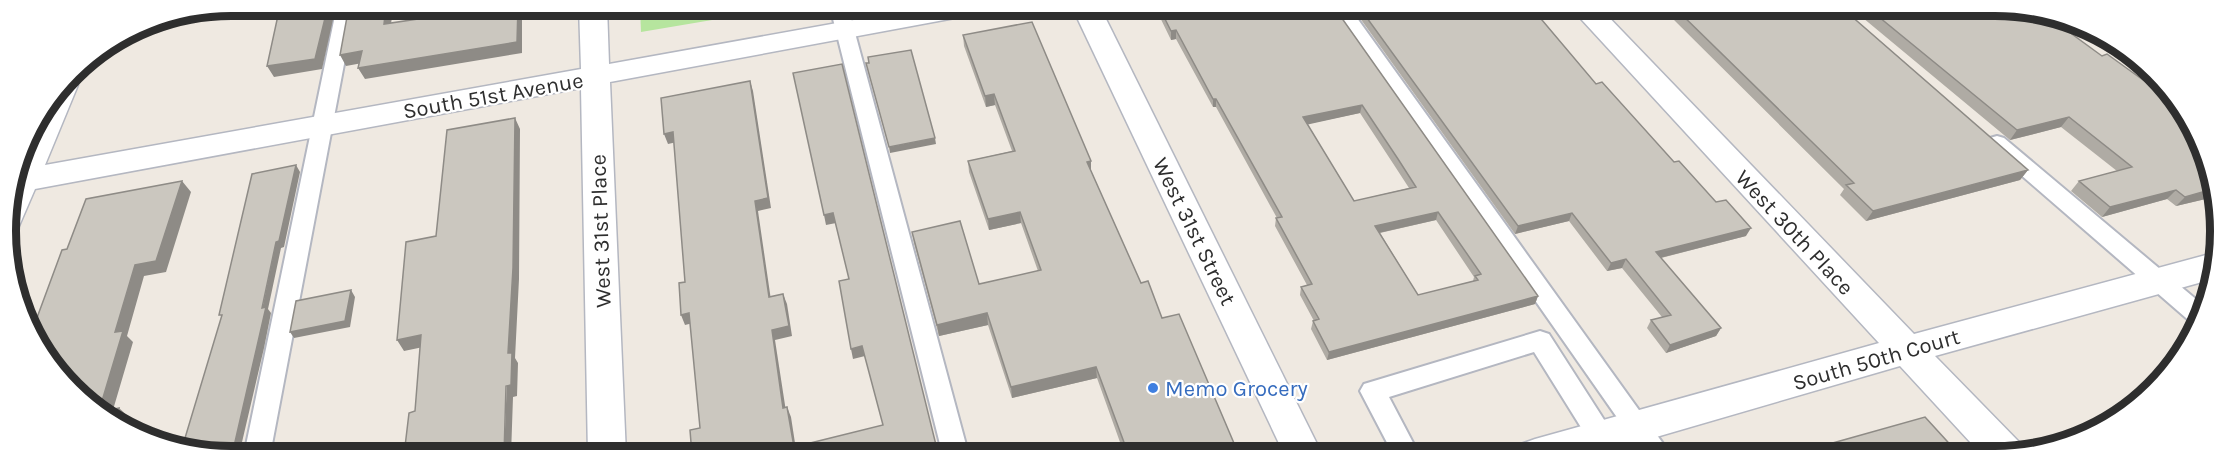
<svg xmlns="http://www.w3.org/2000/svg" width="2226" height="463" font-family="Karla,sans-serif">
<rect width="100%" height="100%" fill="#efe9e1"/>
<path fill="#b6e59e" d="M 640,6 L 789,7 L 641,32 Z"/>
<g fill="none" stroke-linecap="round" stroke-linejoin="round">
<g stroke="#b4b7c1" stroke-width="4">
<path id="service" d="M 337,6 L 355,6 L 270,455 L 244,455 Z
M 830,7 L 848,7 L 969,456 L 943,456 Z
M 1330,7 L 1349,7 L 1672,456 L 1644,456 Z
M 1997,136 L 2004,138 L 2204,306 L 2199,326 L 2193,324 L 1990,148 L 1987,143 L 1990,138 Z
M 1540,331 L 1549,334 L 1610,429 L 1614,437 L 1610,445 L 1601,448 L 1592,445 L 1534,352 L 1389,397 L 1420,456 L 1394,456 L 1360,391 L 1364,384 Z"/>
</g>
<g stroke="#b4b7c1" stroke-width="3">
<path id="minor" d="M 579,6 L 607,6 L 609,64 L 926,7 L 985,7 L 981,13 L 971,15 L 610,82 L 626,455 L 588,455 L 581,88 L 35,189 L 19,226 L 8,229 L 6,217 L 23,145 L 69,77 L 73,78 L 78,85 L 45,165 L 581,69 Z
M 1570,7 L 1599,7 L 1914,334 L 2217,252 L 2218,261 L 2213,279 L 1935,356 L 2021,444 L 2025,453 L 2010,456 L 1983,456 L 1900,366 L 1591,456 L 1516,456 L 1521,444 L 1535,439 L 1879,343 Z"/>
</g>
<g stroke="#b4b7c1" stroke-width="3">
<path id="secondary" d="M 1072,7 L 1100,7 L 1323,456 L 1285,456 Z"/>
</g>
<use href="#service" fill="#fff" fill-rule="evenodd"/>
<use href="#minor" fill="#fff" fill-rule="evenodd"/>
<use href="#secondary" fill="#fff" fill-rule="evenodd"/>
</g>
<path fill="#afaba4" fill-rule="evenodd" d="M 1155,7 L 1334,7 L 1538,296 L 1535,304 L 1327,360 L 1311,329 L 1313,321 L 1314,321 L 1300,295 L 1301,287 L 1307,285 L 1275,226 L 1276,218 L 1277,218 L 1216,107 L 1213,107 L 1176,39 L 1171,40 ZM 1360,113 L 1396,168 L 1409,188 L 1354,201 L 1307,124 ZM 1436,220 L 1474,277 L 1473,281 L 1418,295 L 1380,233 Z
M 1352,7 L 1531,7 L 1596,84 L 1674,162 L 1746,236 L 1661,258 L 1721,328 L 1716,336 L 1666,353 L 1647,328 L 1651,320 L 1662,317 L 1622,268 L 1607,271 L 1569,221 L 1515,234 Z
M 1657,8 L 1842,8 L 2028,170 L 2020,180 L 1866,221 L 1840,195 L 1844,189 L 1673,19 L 1670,20 Z
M 1851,8 L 2024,8 L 2212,173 L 2214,197 L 2176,206 L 2167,199 L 2102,217 L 2071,191 L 2079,181 L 2117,171 L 2061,127 L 2010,140 Z
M 963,35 L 1091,161 L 1091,171 L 1141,283 L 1162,318 L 1239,455 L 1121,445 L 1097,378 L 1012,398 L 988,325 L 939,336 L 914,243 L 912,232 L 979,284 L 1038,271 L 1021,223 L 989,230 L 969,172 L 968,161 L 1012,151 L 995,105 L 986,107 L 964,46 Z
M 1815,448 L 1956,451 L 1950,456 L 1808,456 Z"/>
<path fill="#8e8b86" d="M 328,6 L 336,6 L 322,69 L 274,77 L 267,66 Z
M 386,6 L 394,6 L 389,35 L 384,24 Z
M 518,6 L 522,6 L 522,53 L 365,79 L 358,68 Z
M 1674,10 L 1677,10 L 1673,19 L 1670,20 Z
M 1176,30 L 1176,39 L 1171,40 L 1171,31 Z
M 362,51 L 368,62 L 346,66 L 340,55 Z
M 750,81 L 753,91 L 771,208 L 758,211 L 772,307 L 769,297 L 755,201 Z
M 994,94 L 995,105 L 986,107 L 985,96 Z
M 1213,99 L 1216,99 L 1216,107 L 1213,107 Z
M 1362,105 L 1360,113 L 1301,126 L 1303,117 Z
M 2069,117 L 2061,127 L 2010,140 L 2017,130 Z
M 515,118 L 520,129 L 519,279 L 515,358 L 518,363 L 517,396 L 513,397 L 511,455 L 504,455 L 508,353 Z
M 673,132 L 677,142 L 668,144 L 664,134 Z
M 935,138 L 936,144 L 890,153 L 889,147 Z
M 1091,161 L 1091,173 L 1087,162 Z
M 296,165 L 300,172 L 284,247 L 281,248 L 268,309 L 271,313 L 264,348 L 239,455 L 232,455 L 276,242 Z
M 2028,170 L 2020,180 L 1866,221 L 1873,211 Z
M 182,181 L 191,192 L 166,272 L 144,276 L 127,336 L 133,342 L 110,420 L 99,411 L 115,332 L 135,265 Z
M 2213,189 L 2214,197 L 2176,206 L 2185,197 Z
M 2176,190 L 2167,199 L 2102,217 L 2110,207 Z
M 1020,212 L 1021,223 L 989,230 L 988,219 Z
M 1438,212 L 1436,220 L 1374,234 L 1375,226 Z
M 833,213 L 836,223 L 826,225 L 824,215 Z
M 1572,213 L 1569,221 L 1515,234 L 1518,226 Z
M 1751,228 L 1746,236 L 1652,260 L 1656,252 Z
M 1626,259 L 1622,268 L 1607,271 L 1611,263 Z
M 351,290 L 355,297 L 350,327 L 294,338 L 290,332 Z
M 783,294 L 787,304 L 792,336 L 775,340 L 787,418 L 783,408 L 772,330 Z
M 1538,296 L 1535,304 L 1327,360 L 1329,352 Z
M 689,313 L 693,323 L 685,325 L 681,315 Z
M 987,313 L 988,325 L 939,336 L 937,325 Z
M 1721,328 L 1716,336 L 1666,353 L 1670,345 Z
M 421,335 L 428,346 L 404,351 L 397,340 Z
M 862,346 L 865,356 L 853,359 L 851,349 Z
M 1096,367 L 1097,378 L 1012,398 L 1011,387 Z
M 787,407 L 791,417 L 797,456 L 794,447 Z
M 119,408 L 130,418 L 126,429 L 119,427 L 114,423 Z
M 937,449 L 939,456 L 914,456 Z
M 1956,451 L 1950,456 L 1940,456 L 1941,456 Z"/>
<path fill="#cbc7bf" stroke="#8e8b86" stroke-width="1.5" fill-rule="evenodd" d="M 280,6 L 328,6 L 315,59 L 267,66 Z
M 349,6 L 386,6 L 384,24 L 451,14 L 452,6 L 518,6 L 517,42 L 358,68 L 362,51 L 340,55 Z
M 1159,7 L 1334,7 L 1538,296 L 1329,352 L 1313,321 L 1319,319 L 1301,287 L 1312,284 L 1276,218 L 1282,217 L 1216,99 L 1213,99 L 1176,30 L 1171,31 ZM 1362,105 L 1398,159 L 1416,187 L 1354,201 L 1303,117 ZM 1438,212 L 1481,274 L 1475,276 L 1478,280 L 1418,295 L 1375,226 Z
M 1359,7 L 1531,7 L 1596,84 L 1602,82 L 1674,162 L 1679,161 L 1716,202 L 1726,200 L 1751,228 L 1656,252 L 1721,328 L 1670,345 L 1651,320 L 1671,315 L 1626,259 L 1611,263 L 1572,213 L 1518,226 Z
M 1671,8 L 1842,8 L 2028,170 L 1873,211 L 1846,185 L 1854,183 L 1677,10 L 1674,10 Z
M 1868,8 L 2024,8 L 2047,16 L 2102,56 L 2107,54 L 2179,106 L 2212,173 L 2213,189 L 2185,197 L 2176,190 L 2110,207 L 2079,181 L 2132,167 L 2069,117 L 2017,130 Z
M 1032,22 L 1091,161 L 1087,162 L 1141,283 L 1148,281 L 1162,318 L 1179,314 L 1239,455 L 1234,456 L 1081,456 L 1125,445 L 1096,367 L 1011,387 L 987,313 L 937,325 L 912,232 L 960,221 L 979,284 L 1041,270 L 1020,212 L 988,219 L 968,161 L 1015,151 L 994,94 L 985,96 L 963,35 Z
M 911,50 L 935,138 L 889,147 L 866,63 L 869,63 L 868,57 Z
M 842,64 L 937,449 L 914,456 L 692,455 L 690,430 L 700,428 L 689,313 L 681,315 L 679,283 L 685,282 L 673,132 L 664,134 L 661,98 L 750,81 L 768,198 L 755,201 L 769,297 L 783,294 L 789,326 L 772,330 L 783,408 L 787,407 L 794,447 L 883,425 L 862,346 L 851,349 L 839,281 L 849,279 L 833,213 L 824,215 L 793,73 Z
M 515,118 L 513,268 L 508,353 L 512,353 L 511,385 L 506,386 L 504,455 L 404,455 L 409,413 L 415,411 L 421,335 L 397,340 L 406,242 L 436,236 L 447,130 Z
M 296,165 L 279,241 L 276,242 L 262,308 L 266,307 L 232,455 L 202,455 L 182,448 L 222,315 L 219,315 L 252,174 Z
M 182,181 L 156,261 L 135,265 L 115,332 L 123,331 L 99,411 L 62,380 L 33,331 L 38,315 L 62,250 L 67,249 L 86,199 Z
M 351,290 L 345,321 L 290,332 L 296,301 Z
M 119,408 L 114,423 L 100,412 Z
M 1925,417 L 1956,451 L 1941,456 L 1822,456 L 1815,448 Z"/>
<circle fill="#3f7fe0" stroke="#fff" stroke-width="2" cx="1153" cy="388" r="6"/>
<g text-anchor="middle" stroke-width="4.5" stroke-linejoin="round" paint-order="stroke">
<g font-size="22" fill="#2e2e2e" stroke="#fff">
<text transform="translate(493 95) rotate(-10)" y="8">South 51st Avenue</text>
<text transform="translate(600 231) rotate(-92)" y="8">West 31st Place</text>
<text transform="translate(1195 231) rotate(64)" y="8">West 31st Street</text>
<text transform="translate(1795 232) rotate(47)" y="8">West 30th Place</text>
<text transform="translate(1876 359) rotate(-16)" y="8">South 50th Court</text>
</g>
<g font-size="22" fill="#366cbe" stroke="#fff" text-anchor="start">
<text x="1165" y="396">Memo Grocery</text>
</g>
</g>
<path d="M0 0H2226V463H0ZM231 16H1995A215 215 0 0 1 2210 231V231A215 215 0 0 1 1995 446H231A215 215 0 0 1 16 231V231A215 215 0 0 1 231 16Z" fill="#fff" fill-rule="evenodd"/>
<path fill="none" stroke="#2e2e2e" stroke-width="8" d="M231 16H1995A215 215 0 0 1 2210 231V231A215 215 0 0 1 1995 446H231A215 215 0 0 1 16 231V231A215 215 0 0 1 231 16Z"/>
</svg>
